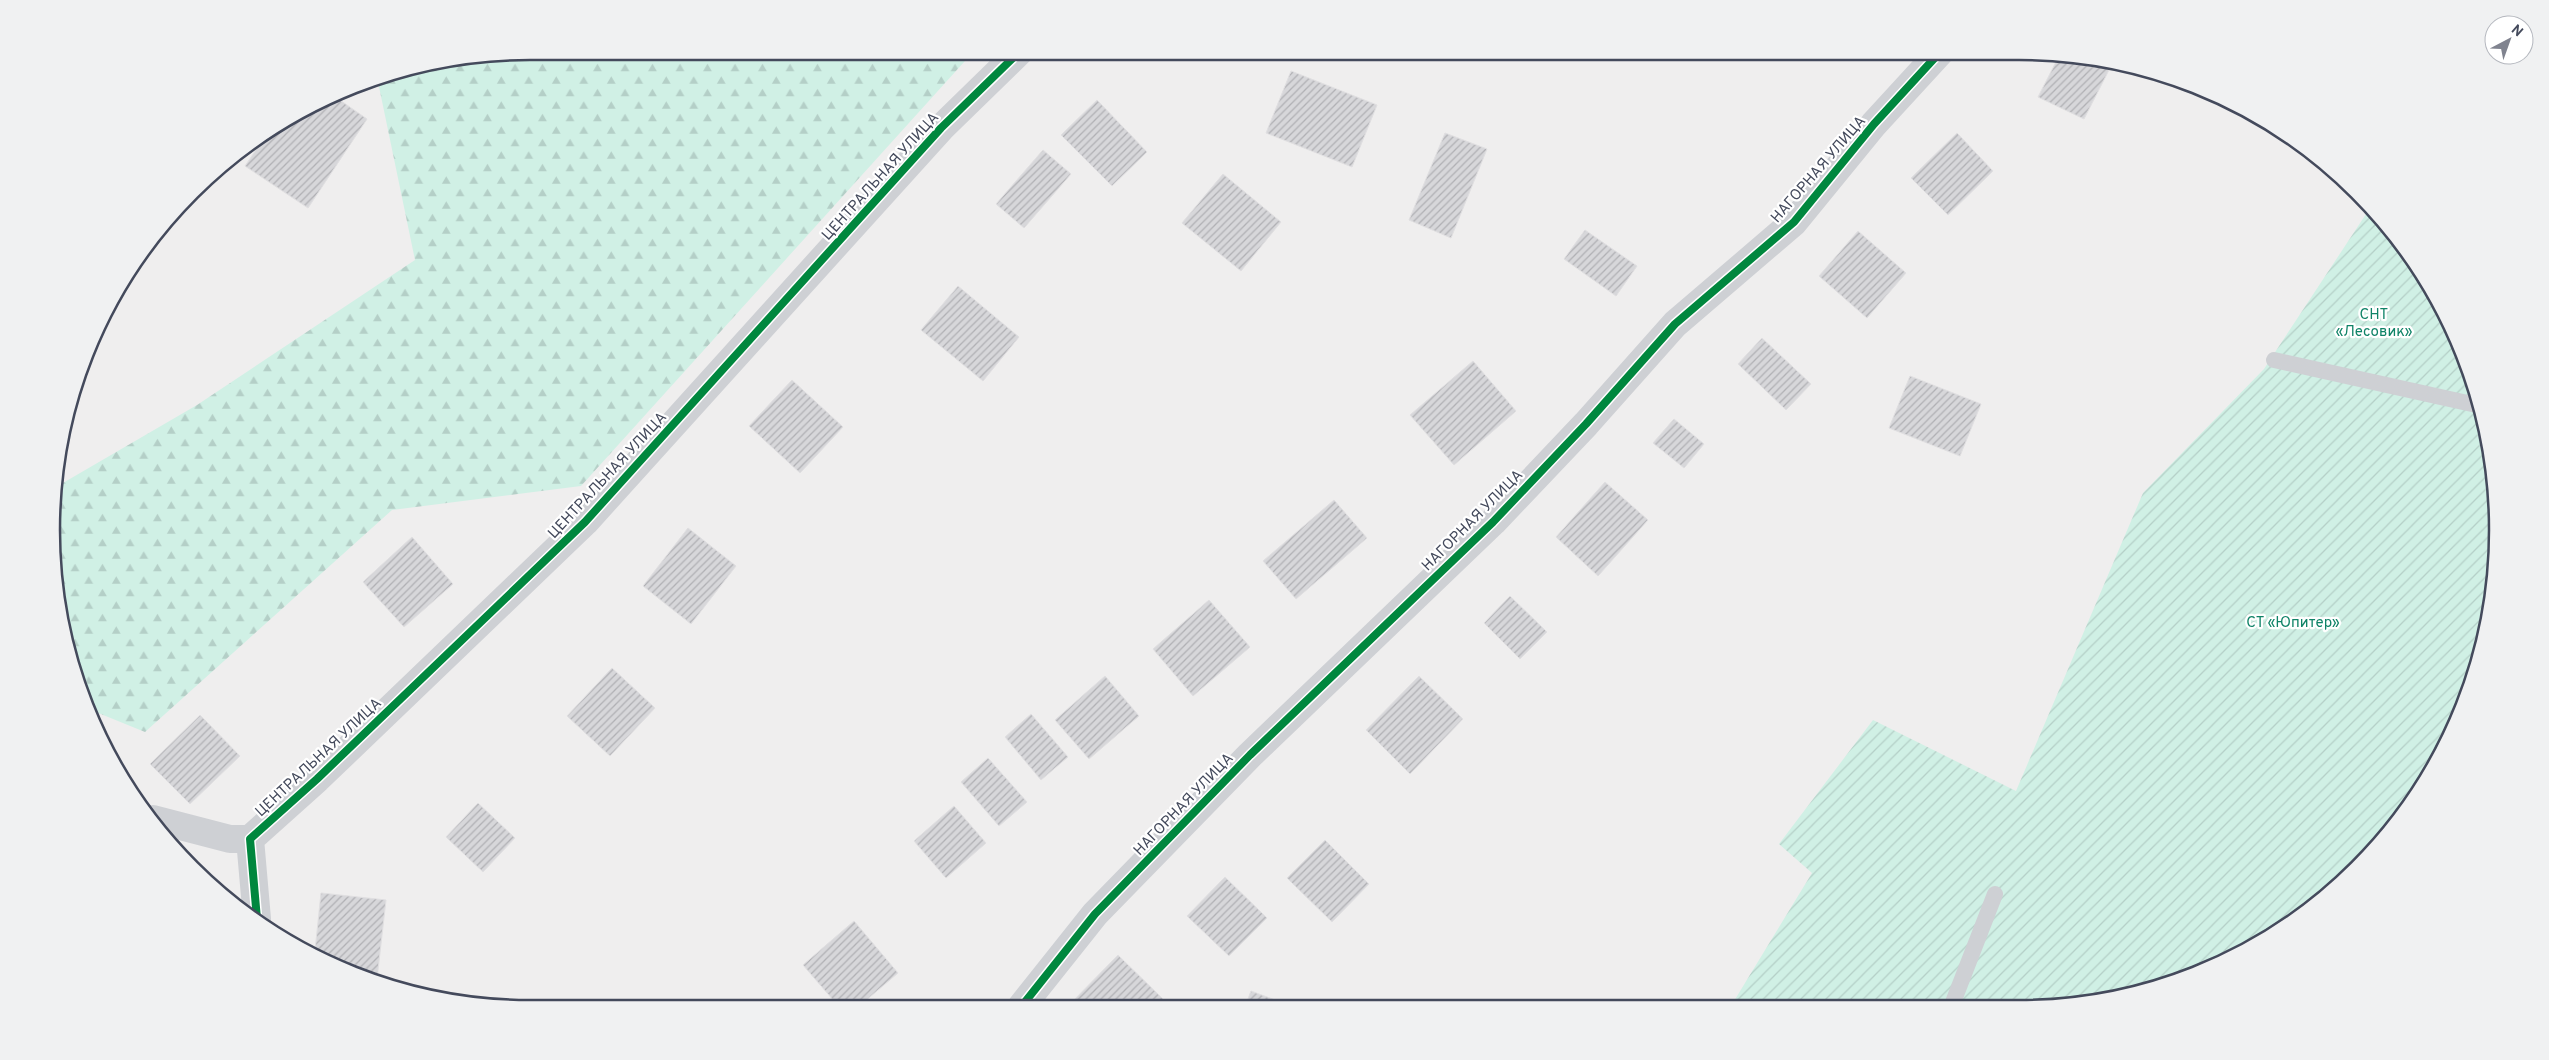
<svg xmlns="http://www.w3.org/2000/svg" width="2549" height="1060" font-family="Overpass,sans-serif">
<defs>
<pattern id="forest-firs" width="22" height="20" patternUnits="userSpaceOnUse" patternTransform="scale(1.25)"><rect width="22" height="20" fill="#d0f0e5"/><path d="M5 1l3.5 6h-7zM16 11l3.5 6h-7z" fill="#b4cfc7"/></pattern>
<pattern id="garden-furrows" width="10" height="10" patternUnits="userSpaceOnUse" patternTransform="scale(1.25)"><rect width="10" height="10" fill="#d0f0e5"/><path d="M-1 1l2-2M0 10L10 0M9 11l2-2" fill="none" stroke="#b4cfc7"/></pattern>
<pattern id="building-hatch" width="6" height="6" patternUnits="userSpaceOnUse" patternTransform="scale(1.25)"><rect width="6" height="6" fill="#d7d7da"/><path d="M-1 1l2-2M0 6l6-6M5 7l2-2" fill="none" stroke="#b0b0b4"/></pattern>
</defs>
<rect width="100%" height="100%" fill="#efeeee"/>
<path fill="url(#forest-firs)" d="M 530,51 L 974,51 L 581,486 L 392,510 L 145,732 L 86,708 L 61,624 L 56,487 L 197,405 L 415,260 L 377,77 Z"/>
<path fill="url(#garden-furrows)" d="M 2370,208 L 2399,238 L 2448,318 L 2481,406 L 2497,498 L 2494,592 L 2472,684 L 2417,796 L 2334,890 L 2202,972 L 2082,1005 L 1731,1006 L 1812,873 L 1779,844 L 1873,720 L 2016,791 L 2143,493 L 2264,369 Z"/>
<path fill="url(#building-hatch)" stroke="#e0dfe1" d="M 2058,58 L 2111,66 L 2084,119 L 2038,97 Z
M 1291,71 L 1377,105 L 1352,167 L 1266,133 Z
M 334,96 L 367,119 L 308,208 L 245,166 L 268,132 L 291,115 Z
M 1097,100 L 1147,152 L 1112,186 L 1061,135 Z
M 1445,133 L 1487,149 L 1451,238 L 1409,220 Z
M 1957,133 L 1993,171 L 1948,215 L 1911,178 Z
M 1043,150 L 1071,174 L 1024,228 L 996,204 Z
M 1223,174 L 1281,222 L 1241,271 L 1182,223 Z
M 1585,230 L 1637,266 L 1616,296 L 1564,259 Z
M 1858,231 L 1906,273 L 1867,318 L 1819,276 Z
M 958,286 L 1019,337 L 983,381 L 921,330 Z
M 1762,338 L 1811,384 L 1786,410 L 1738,364 Z
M 1473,361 L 1516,411 L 1454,465 L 1410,415 Z
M 1910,376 L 1981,404 L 1960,456 L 1889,428 Z
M 792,380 L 843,427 L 800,473 L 749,426 Z
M 1674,419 L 1704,444 L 1684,468 L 1653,443 Z
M 1605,482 L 1648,520 L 1598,576 L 1556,537 Z
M 1334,500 L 1367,538 L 1296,599 L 1263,561 Z
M 688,528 L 736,566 L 691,624 L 643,586 Z
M 412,537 L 453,584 L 404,627 L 363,582 Z
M 1510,596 L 1547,632 L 1520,659 L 1484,623 Z
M 1209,600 L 1250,647 L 1193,696 L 1153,649 Z
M 612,668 L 655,708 L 610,756 L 567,716 Z
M 1105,676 L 1139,716 L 1089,759 L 1055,720 Z
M 1419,676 L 1463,719 L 1410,774 L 1366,730 Z
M 1031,714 L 1068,757 L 1041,780 L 1005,737 Z
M 200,715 L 240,756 L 190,804 L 150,764 Z
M 988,758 L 1027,802 L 999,826 L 961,782 Z
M 478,803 L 515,838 L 483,872 L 446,837 Z
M 954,806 L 986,843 L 946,878 L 914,841 Z
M 1325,840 L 1369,884 L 1332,922 L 1287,878 Z
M 1225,877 L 1267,918 L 1229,956 L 1187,916 Z
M 321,893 L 386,900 L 377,979 L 365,978 L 315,951 Z
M 854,921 L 898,973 L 857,1008 L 840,1008 L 803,965 Z
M 1118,955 L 1165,1001 L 1159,1007 L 1073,1007 L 1070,1004 Z
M 1251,991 L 1294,1007 L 1245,1007 Z"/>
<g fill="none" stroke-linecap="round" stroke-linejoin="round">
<path stroke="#ced0d4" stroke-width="16" d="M 2274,360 L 2481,406
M 1952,1005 L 1995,894"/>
<path stroke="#ced0d4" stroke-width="28" d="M 153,819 L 230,839 L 250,839
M 257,919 L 250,839 L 317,779 L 585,522 L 941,128 L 1020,51
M 1021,1007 L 1095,914 L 1250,755 L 1493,522 L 1586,424 L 1675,324 L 1794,222 L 1874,124 L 1941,51"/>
<g stroke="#fff" stroke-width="11">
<path id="cycleway" d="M 257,919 L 250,839 L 317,779 L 585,522 L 941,128 L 1020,51
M 1021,1007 L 1095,914 L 1250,755 L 1493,522 L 1586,424 L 1675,324 L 1794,222 L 1874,124 L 1941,51"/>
</g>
<use href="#cycleway" stroke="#00873e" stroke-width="8"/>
</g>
<g text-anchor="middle" stroke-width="4.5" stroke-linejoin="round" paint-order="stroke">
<g font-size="15" fill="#444a5c" stroke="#fff">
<text transform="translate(1818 169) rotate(-49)" y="5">НАГОРНАЯ УЛИЦА</text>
<text transform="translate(880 176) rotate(-48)" y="5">ЦЕНТРАЛЬНАЯ УЛИЦА</text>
<text transform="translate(607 475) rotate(-47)" y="5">ЦЕНТРАЛЬНАЯ УЛИЦА</text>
<text transform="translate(1472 520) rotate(-45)" y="5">НАГОРНАЯ УЛИЦА</text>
<text transform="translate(318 757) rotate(-43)" y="5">ЦЕНТРАЛЬНАЯ УЛИЦА</text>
<text transform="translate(1183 804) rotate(-46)" y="5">НАГОРНАЯ УЛИЦА</text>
</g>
<g font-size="15" fill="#0f8367" stroke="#fff">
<text x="2374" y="319">СНТ<tspan x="2374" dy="17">«Лесовик»</tspan></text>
<text x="2293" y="627">СТ «Юпитер»</text>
</g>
</g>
<path d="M0 0H2549V1060H0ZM530 60H2019A470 470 0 0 1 2489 530V530A470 470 0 0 1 2019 1000H530A470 470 0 0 1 60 530V530A470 470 0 0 1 530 60Z" fill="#f0f1f2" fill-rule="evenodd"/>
<path fill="none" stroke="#444a5c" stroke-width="2.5" d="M530 60H2019A470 470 0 0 1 2489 530V530A470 470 0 0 1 2019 1000H530A470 470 0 0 1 60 530V530A470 470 0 0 1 530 60Z"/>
<g transform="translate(2509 40) rotate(41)"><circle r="24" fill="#ffffff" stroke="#b4b7be"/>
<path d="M0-4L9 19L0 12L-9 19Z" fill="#80838f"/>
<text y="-8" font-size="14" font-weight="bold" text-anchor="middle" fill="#444a5c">N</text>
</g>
</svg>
